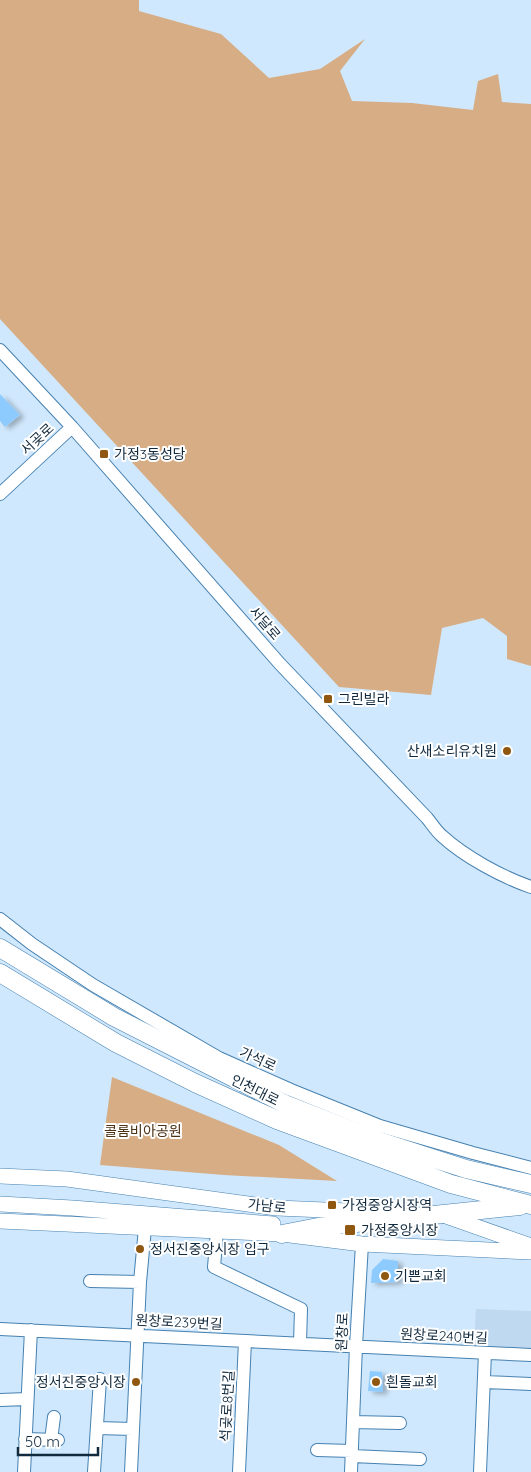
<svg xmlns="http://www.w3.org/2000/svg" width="531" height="1472" font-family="Quicksand,'Noto Sans KR',sans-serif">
<defs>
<filter id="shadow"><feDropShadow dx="4.5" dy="2.5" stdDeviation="2.5" flood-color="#0004"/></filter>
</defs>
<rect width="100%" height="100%" fill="#d0e8fd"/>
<path fill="#bfd9f0" d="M 476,1309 L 531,1311 L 531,1348 L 474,1347 Z"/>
<path fill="#d7ad85" d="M 0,0 L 139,0 L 139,11 L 221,34 L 269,78 L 320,69 L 365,39 L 340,71 L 352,101 L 412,103 L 473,110 L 478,81 L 498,74 L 502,102 L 531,104 L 531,666 L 507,659 L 507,636 L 483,618 L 442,628 L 431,695 L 339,687 L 0,319 Z
M 112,1077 L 279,1145 L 337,1181 L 224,1175 L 100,1165 Z"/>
<path fill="#8dcafd" filter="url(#shadow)" d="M 0,394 L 20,415 L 5,427 L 0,421 Z
M 383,1259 L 398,1261 L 398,1282 L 371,1283 L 372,1270 Z
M 370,1371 L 382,1372 L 383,1392 L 368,1391 Z"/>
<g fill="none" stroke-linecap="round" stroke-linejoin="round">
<g stroke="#4681b0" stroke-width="14">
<path id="minor" d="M 0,350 L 72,427 L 280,664 L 427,818 C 432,824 436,831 442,836 C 465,857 502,877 531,887
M 0,494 L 72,427
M 0,919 L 32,944 L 93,985 L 219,1058 L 291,1090 L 380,1126 L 473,1153 L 531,1168
M 217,1231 L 214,1267 L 301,1309 L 300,1343
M 90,1281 L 140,1282
M 0,1329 L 531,1355
M 484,1382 L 531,1384
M 0,1400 L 27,1399
M 353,1422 L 400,1423
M 97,1428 L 133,1429
M 25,1439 L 58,1440
M 51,1440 L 54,1417
M 317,1450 L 352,1451
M 352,1456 L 420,1459
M 24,1472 L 31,1330
M 94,1472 L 100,1379
M 131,1472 L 140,1282 L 145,1228
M 239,1472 L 245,1341
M 351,1472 L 356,1346 L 362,1244
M 480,1472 L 485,1353"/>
</g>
<g stroke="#4681b0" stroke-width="16">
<path id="major" d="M 0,1176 L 67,1179 L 277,1208 L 397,1213
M 0,1204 L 72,1208 L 273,1224
M 443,1215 L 531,1246
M 0,1221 L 282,1234 L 362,1244 L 531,1252"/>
</g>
<g stroke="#4681b0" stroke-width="19">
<path id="highway" d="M 0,948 L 114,1017 L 287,1105 L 379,1141 L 466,1169 L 531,1184
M 0,973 L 116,1043 L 195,1083 L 277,1120 L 451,1184 L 531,1205
M 282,1234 L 318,1227 L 520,1206"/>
</g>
<use href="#minor" stroke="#fff" stroke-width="12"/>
<use href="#major" stroke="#fff" stroke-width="15"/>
<use href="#highway" stroke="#fff" stroke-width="18"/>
</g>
<g fill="#8f5710" stroke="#fff" stroke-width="2">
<rect x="99" y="449" width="10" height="10" rx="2.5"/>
<rect x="323" y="694" width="10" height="10" rx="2.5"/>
<circle cx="507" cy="751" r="5"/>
<rect x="327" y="1200" width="10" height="10" rx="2.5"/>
<rect x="344" y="1224" width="12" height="12" rx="2.5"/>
<circle cx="140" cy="1249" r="5"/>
<circle cx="385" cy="1276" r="5"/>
<circle cx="136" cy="1382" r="5"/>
<circle cx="376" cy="1382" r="5"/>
</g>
<g text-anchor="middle" stroke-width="4" stroke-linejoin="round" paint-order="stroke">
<g font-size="14" fill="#122a3e" stroke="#fff">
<text transform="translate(37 439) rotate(-43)" y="5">서곶로</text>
<text transform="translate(265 623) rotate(49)" y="5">서달로</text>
<text transform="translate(258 1059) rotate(24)" y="5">가석로</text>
<text transform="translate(255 1090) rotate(26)" y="5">인천대로</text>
<text transform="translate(267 1206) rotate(6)" y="5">가남로</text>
<text transform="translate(179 1322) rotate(3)" y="5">원창로239번길</text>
<text transform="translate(342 1332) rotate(-87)" y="5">원창로</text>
<text transform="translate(444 1336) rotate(3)" y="5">원창로240번길</text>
<text transform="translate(227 1406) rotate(-87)" y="5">석곶로8번길</text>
</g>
<g font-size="14" fill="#122a3e" stroke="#fff" text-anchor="start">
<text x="114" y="459">가정3동성당</text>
<text x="338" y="704">그린빌라</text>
<text x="497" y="756" text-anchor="end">산새소리유치원</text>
<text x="342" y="1210">가정중앙시장역</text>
<text x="361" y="1235">가정중앙시장</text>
<text x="150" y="1254">정서진중앙시장 입구</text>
<text x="395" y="1281">기쁜교회</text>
<text x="126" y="1387" text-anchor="end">정서진중앙시장</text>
<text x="386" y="1387">흰돌교회</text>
</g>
<g font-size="14" fill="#4b3116" stroke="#fff">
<text x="143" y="1136">콜롬비아공원</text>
</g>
</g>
<path d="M18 1447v8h80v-8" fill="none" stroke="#122a3e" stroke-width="2.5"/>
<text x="25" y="1447" font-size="15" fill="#122a3e" stroke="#ffffff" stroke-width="4" paint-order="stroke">50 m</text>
</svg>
